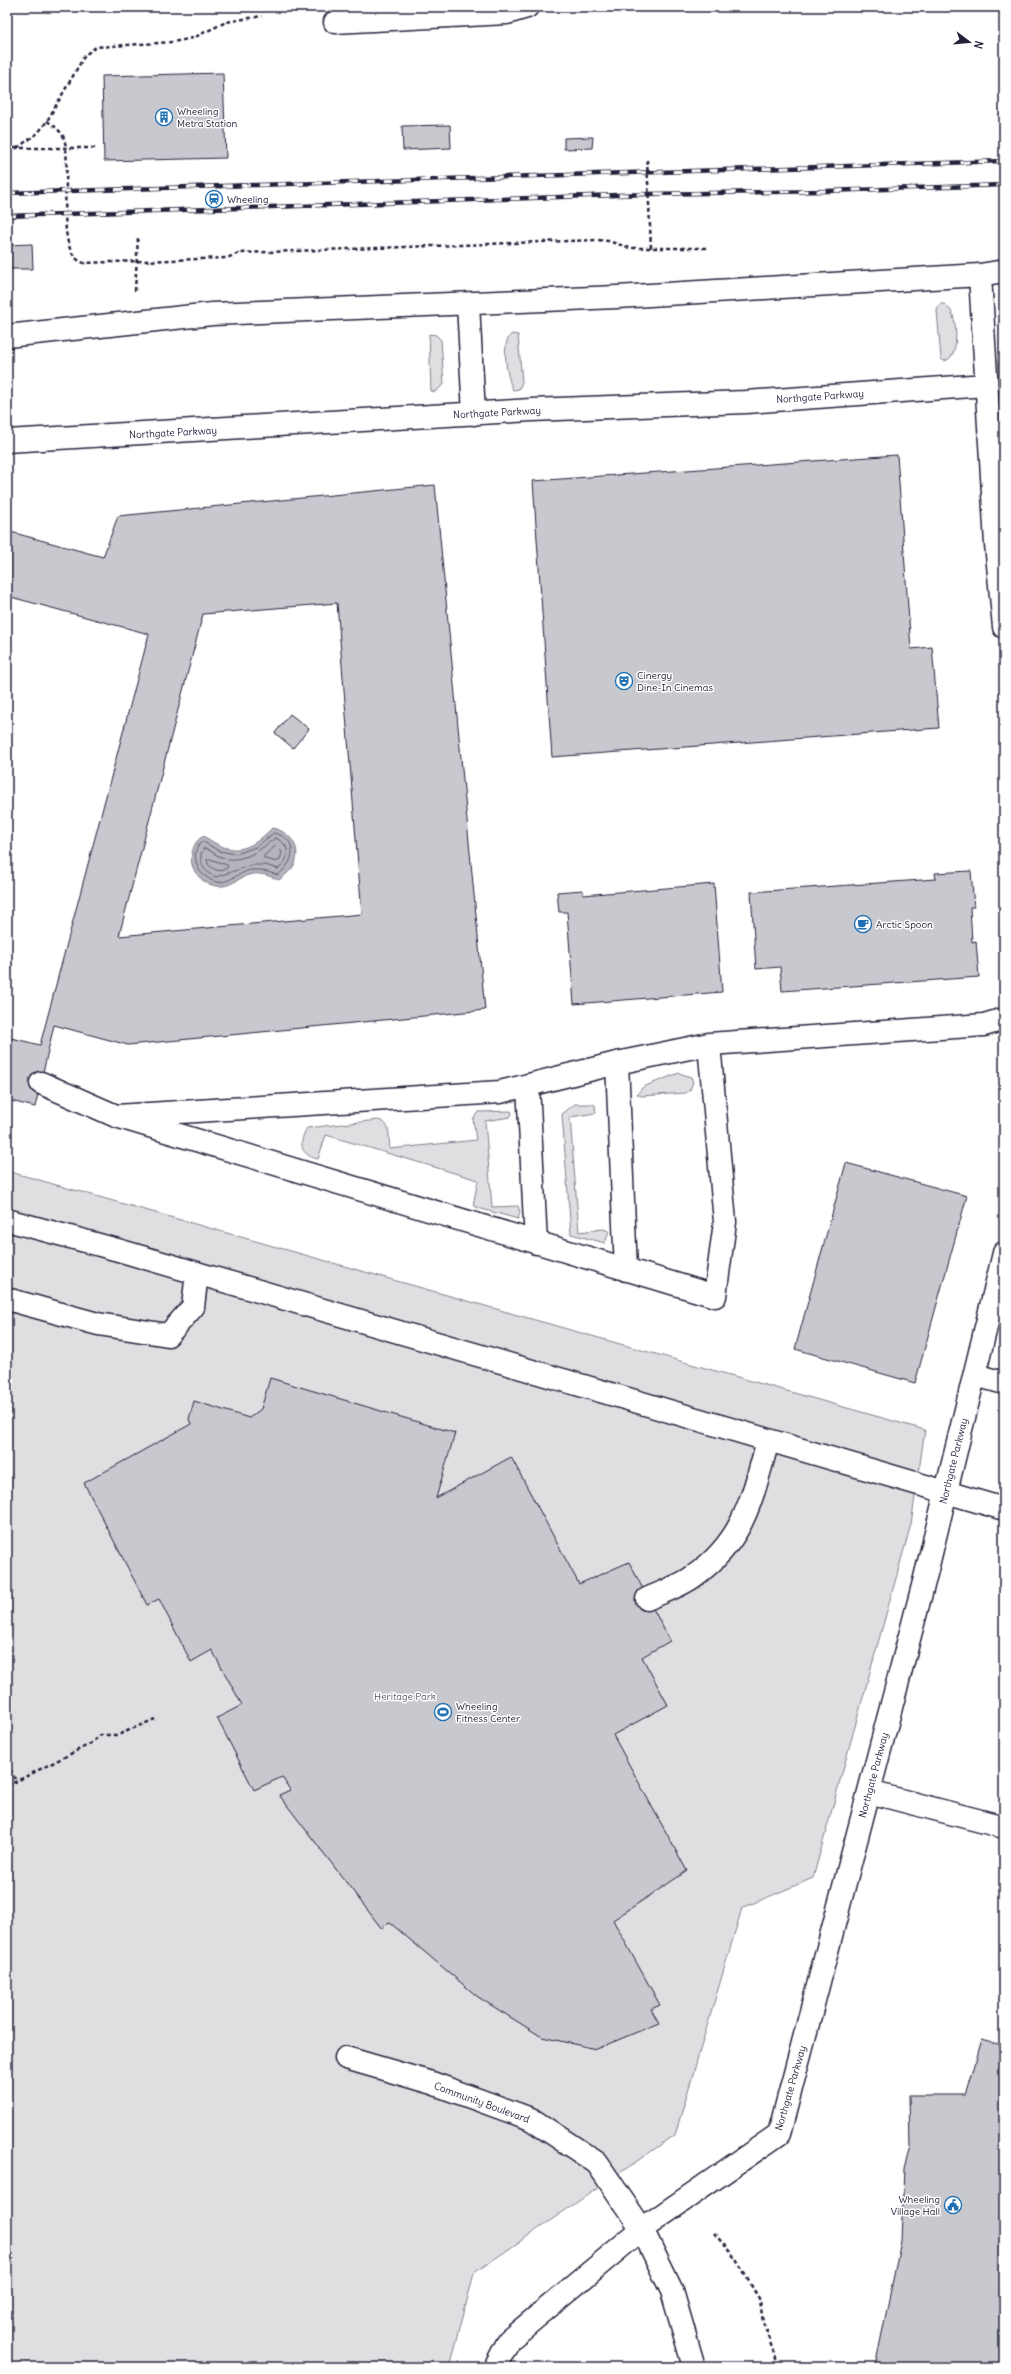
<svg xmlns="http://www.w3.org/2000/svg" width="1011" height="2374" font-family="Delius,sans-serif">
<rect width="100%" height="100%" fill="#fff"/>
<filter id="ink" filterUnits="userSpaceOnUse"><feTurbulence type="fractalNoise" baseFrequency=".025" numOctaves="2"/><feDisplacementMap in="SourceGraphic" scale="8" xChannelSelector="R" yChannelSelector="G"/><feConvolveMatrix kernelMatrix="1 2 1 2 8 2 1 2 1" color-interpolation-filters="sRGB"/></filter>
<g filter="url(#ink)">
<path fill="#dfdfe2" stroke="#80808e" d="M 940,304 L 944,304 C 946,306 949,308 951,311 C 957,321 960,359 944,361 L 941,359 L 937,310 Z
M 429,334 L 436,335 L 441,340 L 444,384 L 435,392 L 431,391 Z
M 512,334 L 518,335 L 522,382 L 519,389 L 513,390 C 507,379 500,341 512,334 Z
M 679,1073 L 691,1077 L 693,1082 L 690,1090 L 686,1093 L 641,1096 L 637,1094 L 643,1087 Z
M 575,1104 L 592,1104 L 595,1105 L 596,1113 L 570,1117 L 579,1232 L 603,1229 L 609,1231 L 605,1243 L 571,1234 L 562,1114 Z
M 511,1111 L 512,1114 L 510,1117 L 485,1121 L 492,1207 L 518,1206 L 520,1212 L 518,1219 L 478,1208 L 473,1205 L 478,1180 L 326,1135 L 318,1159 C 300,1155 298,1143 307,1128 L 378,1120 C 392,1123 388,1136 390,1149 L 476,1140 L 473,1119 L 478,1112 Z
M 7,1171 L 925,1430 L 911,1524 L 813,1878 L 742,1908 L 675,2135 L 474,2273 L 450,2367 L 7,2367 Z"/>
<path fill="#b4b4bc" stroke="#7a7a88" d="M 272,828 C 289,831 303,847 294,865 C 291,871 284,876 279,880 C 269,876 263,873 252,874 C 241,876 233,885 223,886 C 206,889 187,870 192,853 C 194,845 196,840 204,836 C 231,856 248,853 272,828 Z"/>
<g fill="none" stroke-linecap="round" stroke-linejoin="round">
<path stroke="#5c5c6f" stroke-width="1" d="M 274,833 C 300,839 295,862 278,875 C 269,873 262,869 251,870 C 236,873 223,890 208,878 C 200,873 198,870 196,861 C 194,854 197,846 202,841 L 219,851 L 236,854 L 256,847 Z
M 275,838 C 292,844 290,860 278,869 L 265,865 L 252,865 L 216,877 C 204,873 196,860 204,848 C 211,850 216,856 223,858 C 244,863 260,850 275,838 Z
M 276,846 L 282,852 L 280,860 L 276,862 L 264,858 L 264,856 Z
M 210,859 L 227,865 L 228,867 C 220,873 215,871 208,864 L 207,860 Z"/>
</g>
<path fill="#c8c8cf" stroke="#22223b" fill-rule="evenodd" d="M 223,73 L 226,158 L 104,161 L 102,76 Z
M 450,125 L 451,148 L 403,150 L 402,126 Z
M 593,137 L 592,148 L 564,149 L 564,138 Z
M 32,244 L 33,269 L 7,269 L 7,245 Z
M 897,455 L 911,649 L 932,647 L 939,728 L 552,757 L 533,481 Z
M 435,485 L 485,1010 L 128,1045 L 54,1025 L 35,1107 L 7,1100 L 7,531 L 103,557 L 118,516 ZM 337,603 L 362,914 L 119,936 L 203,614 Z
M 7,596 L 149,634 L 40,1045 L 7,1037 Z
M 290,714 L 309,729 L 293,748 L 275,733 Z
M 971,871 L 974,907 L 970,907 L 972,942 L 976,941 L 979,977 L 782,991 L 780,967 L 756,969 L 751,892 L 936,879 L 935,873 Z
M 714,884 L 722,992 L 574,1004 L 567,912 L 559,912 L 557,892 L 583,890 L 583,895 Z
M 846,1163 L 967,1196 L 915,1383 L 795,1349 Z
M 270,1378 L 455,1433 L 436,1498 L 511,1457 L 579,1584 L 629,1562 L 670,1641 L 642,1657 L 668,1705 L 613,1735 L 687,1871 L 613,1920 L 660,2005 L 651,2009 L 659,2023 L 596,2049 L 542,2037 L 478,1997 L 389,1922 L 382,1929 L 279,1795 L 290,1790 L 282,1777 L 254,1790 L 217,1718 L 242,1705 L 212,1650 L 191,1662 L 159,1599 L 147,1605 L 84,1483 L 191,1424 L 189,1419 L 194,1401 L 249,1418 L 261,1409 Z
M 982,2039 L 1004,2045 L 1004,2367 L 875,2367 L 901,2241 L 904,2169 L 910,2147 L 909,2095 L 966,2095 Z"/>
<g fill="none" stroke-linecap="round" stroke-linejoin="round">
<g stroke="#22223b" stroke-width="25">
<path id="minor" d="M 335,22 L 507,13 L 527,7
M 980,275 L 996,544 L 1004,627
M 468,304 L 474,414
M 7,336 L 212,314 L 617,297 L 980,275 L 1004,271
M 7,441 L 531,410 L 746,402 L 986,385
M 709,1044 L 725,1222 L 715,1296 L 116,1116 L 500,1092 L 617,1063 L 709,1044 L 984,1025 L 1004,1019
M 617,1063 L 626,1270
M 41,1083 L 116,1116
M 528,1085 L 536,1243
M 7,1220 L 118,1250 L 1004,1509
M 7,1299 L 98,1324 L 168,1335 L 193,1307 L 197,1273
M 975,1375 L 1004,1383
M 647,1599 C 662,1592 681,1586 694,1576 C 745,1540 752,1497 768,1441
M 869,1792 L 1004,1827
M 346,2058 L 432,2083 L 531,2119 L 597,2163 L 642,2229 L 672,2291 L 694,2367
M 495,2367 L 509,2340 L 642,2229 L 779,2134 L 925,1578 L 1004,1253"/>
</g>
<path stroke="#22223b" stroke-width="2.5" stroke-dasharray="4 3" stroke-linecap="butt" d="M 47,121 C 53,125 59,129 63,136 C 75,162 50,253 84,263 L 227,258 L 239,253 L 597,240 L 608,241 L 630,248 L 707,248
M 7,148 L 95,148
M 17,148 L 38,133 L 47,121 L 85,55 L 96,47 L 173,42 L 193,38 L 226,22 L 262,16
M 647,160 L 651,248
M 135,291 L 138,237
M 7,1763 L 16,1781
M 7,1786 L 88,1745 L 101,1735 L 118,1735 L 155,1719
M 714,2233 L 735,2258 L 760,2300 L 763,2323 L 779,2367"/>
<use href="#minor" stroke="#fff" stroke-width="22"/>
<g stroke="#22223b" stroke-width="4.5">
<path id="rail" d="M 7,193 L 1004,161
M 7,216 L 647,194 L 826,191 L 1004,185"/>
</g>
<use href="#rail" stroke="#fff" stroke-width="3" stroke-dasharray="9" stroke-linecap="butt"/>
</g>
</g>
<defs>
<g id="building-ring" transform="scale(0.9)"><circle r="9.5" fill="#fff" stroke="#1f6fb2" stroke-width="1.5"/><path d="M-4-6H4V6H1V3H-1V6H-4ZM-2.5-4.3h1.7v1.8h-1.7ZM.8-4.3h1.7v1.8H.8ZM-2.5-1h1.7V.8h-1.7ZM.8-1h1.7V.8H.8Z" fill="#1f6fb2"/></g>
<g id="station-ring" transform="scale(0.9)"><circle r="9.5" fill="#fff" stroke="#1f6fb2" stroke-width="1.5"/><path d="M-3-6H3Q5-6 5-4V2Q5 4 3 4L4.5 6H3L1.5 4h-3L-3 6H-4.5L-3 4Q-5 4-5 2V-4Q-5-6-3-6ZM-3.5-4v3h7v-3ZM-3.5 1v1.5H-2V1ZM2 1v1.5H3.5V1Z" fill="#1f6fb2"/></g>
<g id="theatre-ring" transform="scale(0.9)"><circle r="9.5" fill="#fff" stroke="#1f6fb2" stroke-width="1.5"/><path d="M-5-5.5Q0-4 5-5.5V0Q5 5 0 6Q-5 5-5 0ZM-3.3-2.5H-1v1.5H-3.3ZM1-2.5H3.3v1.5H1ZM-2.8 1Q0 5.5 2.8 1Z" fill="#1f6fb2"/></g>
<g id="cafe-ring" transform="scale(0.9)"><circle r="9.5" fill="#fff" stroke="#1f6fb2" stroke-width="1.5"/><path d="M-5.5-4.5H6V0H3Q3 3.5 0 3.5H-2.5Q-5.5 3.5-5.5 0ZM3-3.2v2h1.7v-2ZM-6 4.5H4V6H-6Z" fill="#1f6fb2"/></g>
<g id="stadium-ring" transform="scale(0.9)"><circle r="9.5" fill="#fff" stroke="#1f6fb2" stroke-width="1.5"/><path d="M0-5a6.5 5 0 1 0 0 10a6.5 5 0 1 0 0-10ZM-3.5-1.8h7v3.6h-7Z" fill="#1f6fb2"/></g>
<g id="civic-ring" transform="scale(0.9)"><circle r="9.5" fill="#fff" stroke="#1f6fb2" stroke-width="1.5"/><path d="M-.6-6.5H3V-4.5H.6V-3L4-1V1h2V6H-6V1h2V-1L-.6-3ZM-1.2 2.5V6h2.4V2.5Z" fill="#1f6fb2"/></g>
</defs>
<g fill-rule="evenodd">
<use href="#building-ring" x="164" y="117"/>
<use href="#station-ring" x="214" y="199"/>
<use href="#theatre-ring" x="624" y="681"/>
<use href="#cafe-ring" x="863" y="924"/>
<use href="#stadium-ring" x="443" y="1712"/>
<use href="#civic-ring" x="953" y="2205"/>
</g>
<g text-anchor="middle" stroke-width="3" stroke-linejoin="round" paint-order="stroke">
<g font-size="10" fill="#22223b" stroke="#fff" text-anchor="start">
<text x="177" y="115">Wheeling<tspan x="177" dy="12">Metra Station</tspan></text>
<text x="227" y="203">Wheeling</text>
<text x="637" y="679">Cinergy<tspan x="637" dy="12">Dine-In Cinemas</tspan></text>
<text x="876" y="928">Arctic Spoon</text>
<text x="456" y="1710">Wheeling<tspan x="456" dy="12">Fitness Center</tspan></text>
<text x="940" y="2203" text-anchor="end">Wheeling<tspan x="940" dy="12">Village Hall</tspan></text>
</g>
<g font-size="10" fill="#22223b" stroke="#fff">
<text transform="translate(820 396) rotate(-4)" y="4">Northgate Parkway</text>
<text transform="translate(497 412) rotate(-3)" y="4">Northgate Parkway</text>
<text transform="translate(173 432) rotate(-3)" y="4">Northgate Parkway</text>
<text transform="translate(953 1461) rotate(-76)" y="4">Northgate Parkway</text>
<text transform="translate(873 1775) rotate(-75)" y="4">Northgate Parkway</text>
<text transform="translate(790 2088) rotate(-74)" y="4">Northgate Parkway</text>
<text transform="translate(482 2102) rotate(20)" y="4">Community Boulevard</text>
</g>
<g font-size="10" fill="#5b5b6d" stroke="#fff">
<text x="405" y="1700">Heritage Park</text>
</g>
</g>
<rect width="1011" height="2374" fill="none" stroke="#fff" stroke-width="24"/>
<rect x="12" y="12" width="987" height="2350" fill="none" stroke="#22223b" stroke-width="1.5" filter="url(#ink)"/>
<g transform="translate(969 42) rotate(106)" stroke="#ffffff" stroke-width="3" paint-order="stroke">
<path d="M0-3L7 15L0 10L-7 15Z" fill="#22223b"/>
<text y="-6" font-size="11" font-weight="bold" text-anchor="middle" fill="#22223b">N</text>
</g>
</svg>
